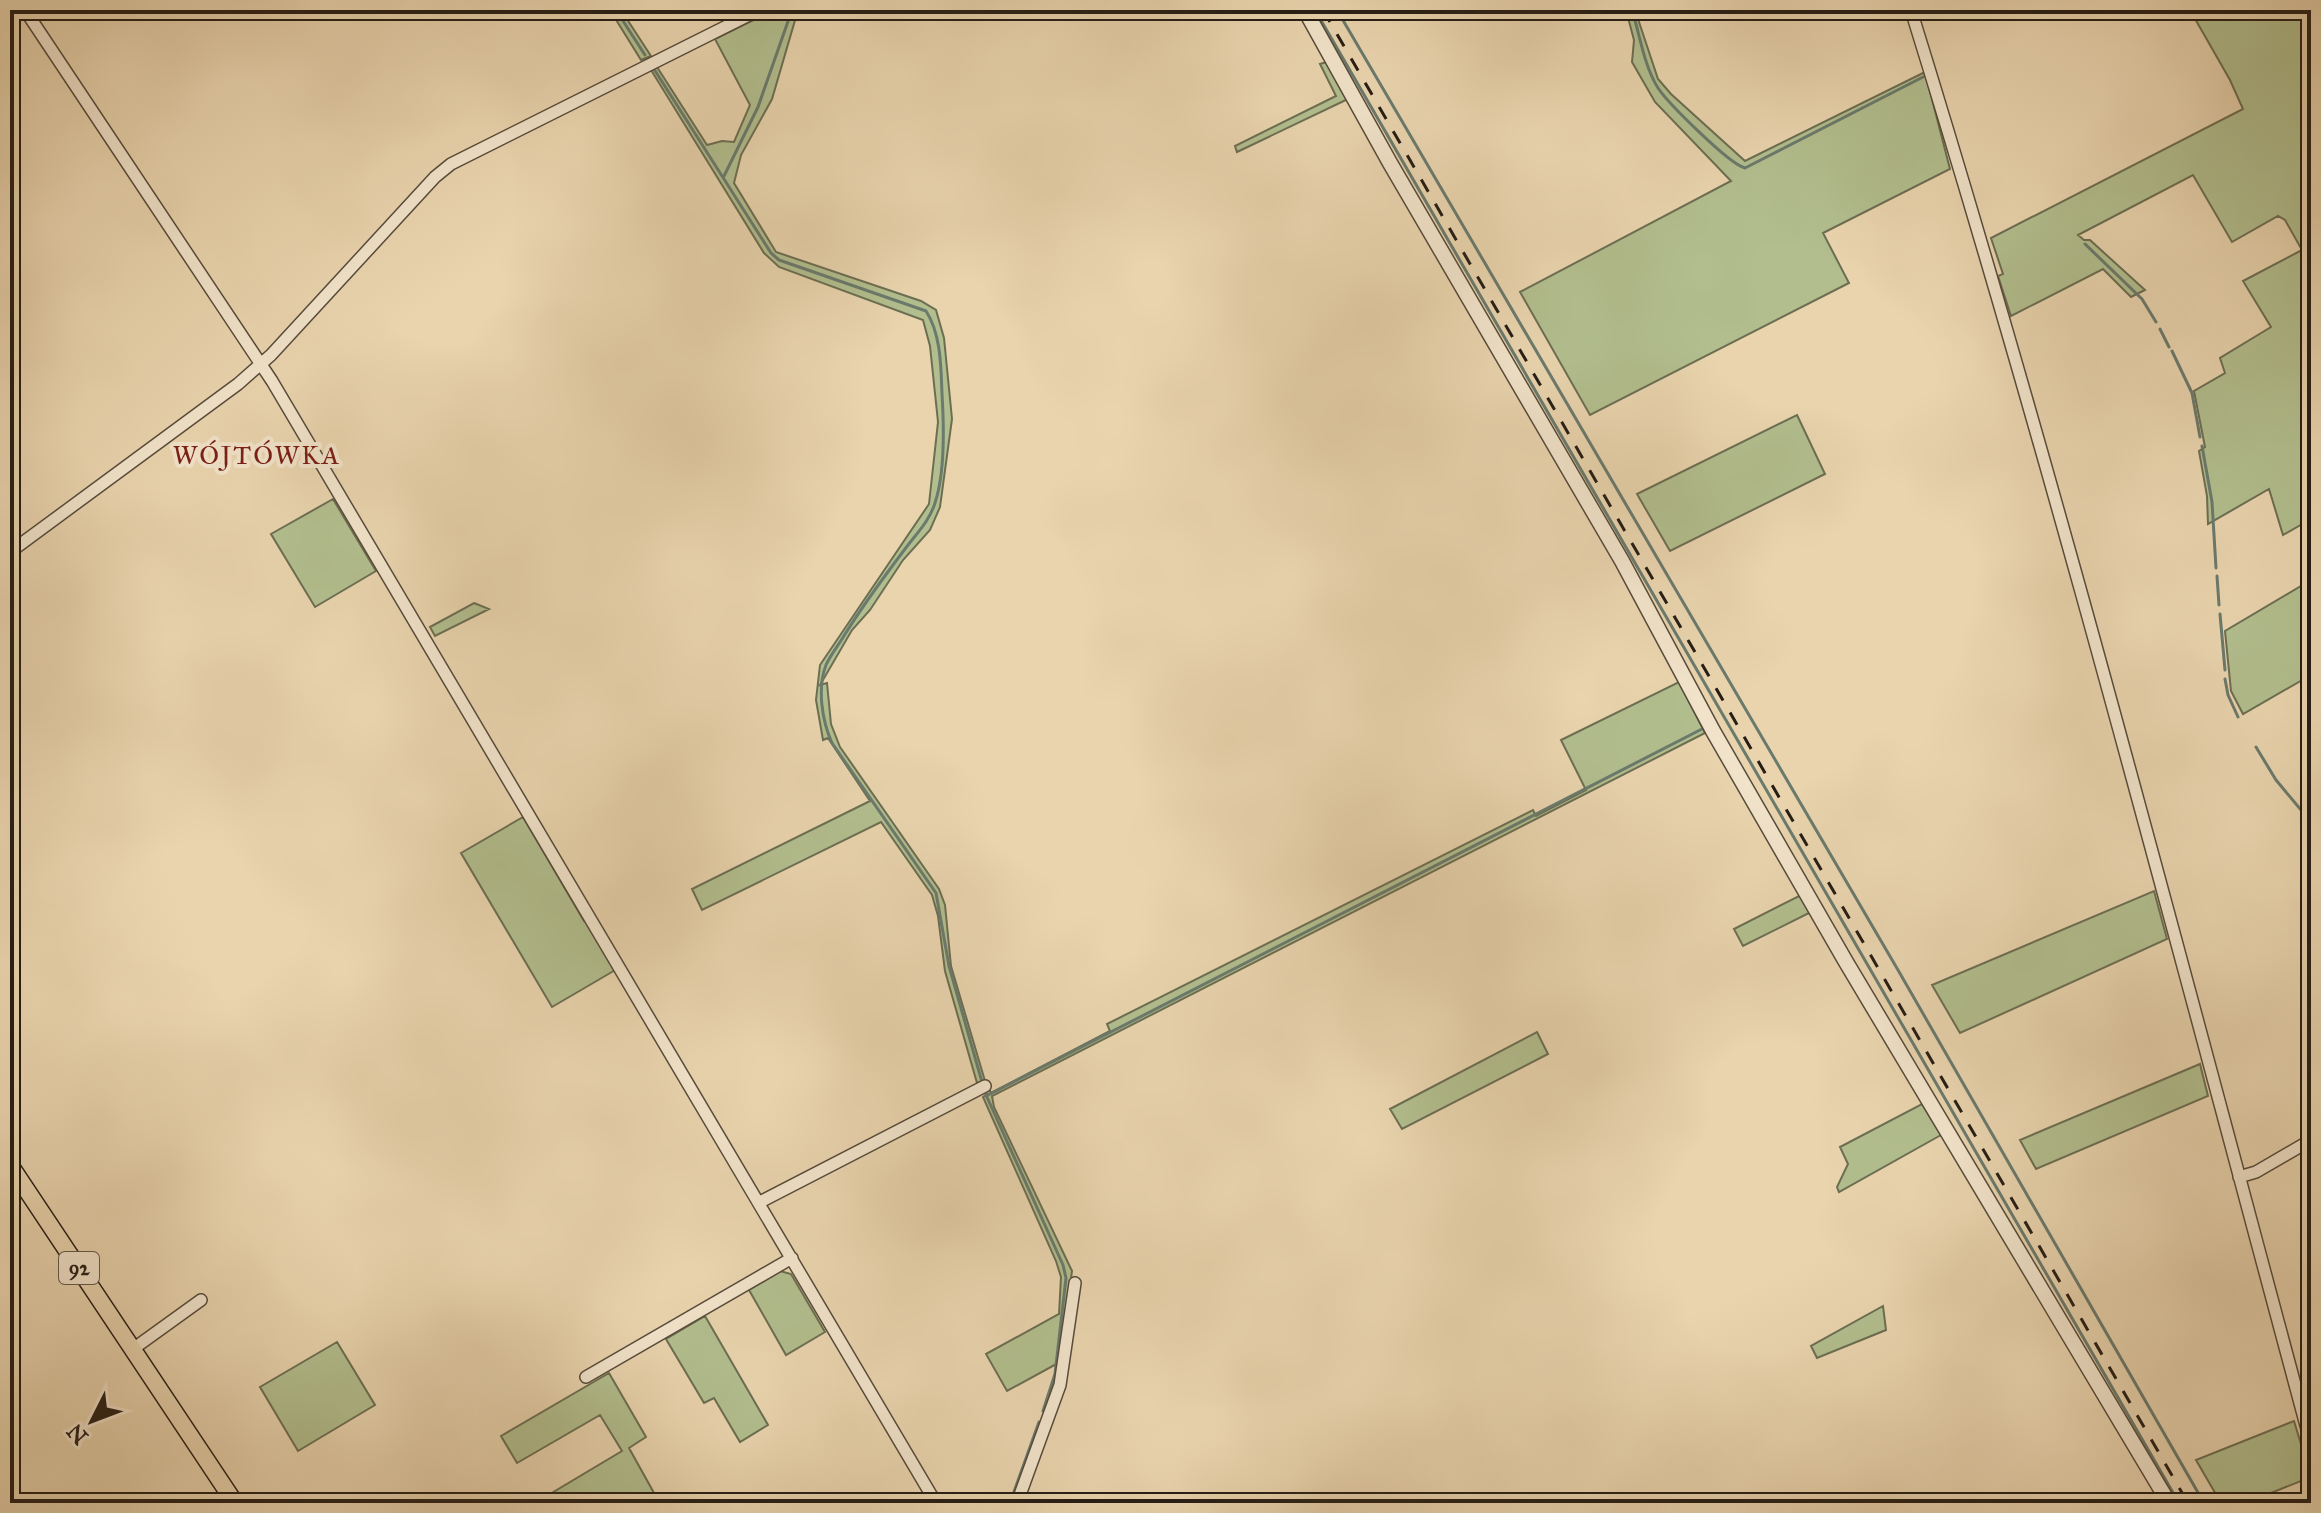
<svg xmlns="http://www.w3.org/2000/svg" width="2321" height="1513" font-family="'IM FELL Great Primer',serif">
<rect width="100%" height="100%" fill="#e9d4ae"/>
<filter id="stains"><feTurbulence type="fractalNoise" baseFrequency=".0025" numOctaves="4"/><feColorMatrix values="0 0 0 0 .2 0 0 0 0 .09 0 0 0 0 .02 0 0 0 .5 -.17"/></filter>
<radialGradient id="worn" r=".72"><stop offset=".6" stop-color="#630" stop-opacity="0"/><stop offset="1" stop-color="#630" stop-opacity=".3"/></radialGradient>
<path fill="#b2be8e" stroke="#6c6e52" stroke-width="2" d="M 610,10 L 621,10 L 651,56 L 641,60 Z
M 774,10 L 798,10 L 772,99 L 741,155 L 734,183 L 776,252 L 921,301 L 936,310 L 944,338 L 952,419 L 940,507 L 930,530 L 903,560 L 870,610 L 852,630 L 820,685 L 827,683 L 831,724 L 840,747 L 939,889 L 945,905 L 951,966 L 985,1081 L 977,1083 L 945,971 L 938,916 L 932,895 L 881,822 L 702,910 L 692,889 L 870,801 L 828,738 L 823,740 L 816,700 L 820,665 L 929,504 L 938,422 L 930,346 L 923,320 L 779,267 L 764,253 L 651,70 L 657,67 L 707,145 L 722,141 L 734,142 L 750,105 L 715,39 Z
M 1626,10 L 1635,10 L 1658,79 L 1671,94 L 1745,161 L 1925,72 L 1950,169 L 1823,233 L 1849,283 L 1590,415 L 1520,292 L 1731,181 L 1655,102 L 1632,62 L 1634,40 Z
M 2190,10 L 2311,10 L 2311,519 L 2283,535 L 2269,489 L 2208,524 L 2207,496 L 2199,451 L 2205,447 L 2194,391 L 2225,373 L 2220,358 L 2271,327 L 2243,281 L 2302,250 L 2285,220 L 2278,216 L 2232,242 L 2193,175 L 2078,235 L 2084,240 L 2090,240 L 2145,290 L 2131,297 L 2103,269 L 2011,316 L 1998,276 L 2003,274 L 1991,238 L 2243,109 L 2230,80 Z
M 1327,62 L 1348,99 L 1237,152 L 1235,146 L 1336,96 L 1320,64 Z
M 1797,415 L 1825,474 L 1670,551 L 1637,494 Z
M 333,499 L 376,571 L 315,607 L 271,534 Z
M 2311,580 L 2311,675 L 2243,714 L 2231,691 L 2225,631 Z
M 474,603 L 489,609 L 435,636 L 430,627 Z
M 1679,682 L 1705,733 L 992,1096 L 994,1107 L 1072,1271 L 1060,1362 L 1007,1391 L 986,1354 L 1059,1314 L 1061,1277 L 1056,1261 L 983,1097 L 987,1094 L 985,1091 L 989,1089 L 991,1093 L 1110,1031 L 1107,1024 L 1533,810 L 1536,816 L 1586,790 L 1561,740 Z
M 523,817 L 584,921 L 588,919 L 617,969 L 552,1007 L 461,853 Z
M 2154,891 L 2167,939 L 1960,1033 L 1932,985 Z
M 1801,895 L 1811,912 L 1743,946 L 1734,929 Z
M 1537,1032 L 1548,1054 L 1402,1129 L 1390,1109 Z
M 2200,1064 L 2208,1096 L 2036,1169 L 2020,1140 Z
M 1922,1104 L 1941,1135 L 1839,1192 L 1837,1187 L 1848,1164 L 1840,1147 Z
M 780,1271 L 791,1274 L 825,1332 L 786,1355 L 749,1290 Z
M 1883,1306 L 1886,1330 L 1817,1358 L 1811,1346 Z
M 705,1316 L 768,1425 L 740,1442 L 714,1398 L 704,1403 L 666,1339 Z
M 337,1342 L 375,1405 L 298,1451 L 260,1387 Z
M 609,1373 L 646,1437 L 629,1448 L 654,1493 L 637,1503 L 535,1503 L 622,1451 L 600,1415 L 517,1463 L 501,1436 Z
M 2294,1421 L 2311,1477 L 2246,1503 L 2221,1503 L 2196,1460 Z"/>
<g fill="none" stroke-linecap="round" stroke-linejoin="round">
<path stroke="#6a7a6d" stroke-width="3" d="M 616,10 L 645,55
M 1315,10 L 2179,1503
M 1337,10 L 1898,970 L 2204,1503
M 1632,10 C 1640,35 1644,66 1658,88 C 1668,103 1729,164 1745,168 L 1923,77
M 654,69 L 771,253 L 779,260 L 926,311 C 941,334 941,367 942,394 C 944,426 945,473 935,503 C 929,522 916,534 905,549 C 883,578 861,608 842,639 C 837,647 830,656 826,665 C 817,688 822,721 832,743 L 936,893 L 949,966 L 982,1082
M 724,176 L 758,107 L 792,10
M 2085,244 L 2142,299 L 2156,322
M 2160,329 L 2169,347
M 2172,351 L 2192,393 L 2200,437
M 2202,446 L 2212,502 L 2216,568
M 2217,576 L 2219,605
M 2220,614 L 2225,670
M 2225,679 L 2228,695 L 2238,717
M 2256,747 L 2276,780 L 2311,822
M 986,1095 L 1063,1265 L 1066,1278 L 1055,1374 L 1043,1411
M 986,1096 L 1702,729
M 1010,1503 L 1039,1422"/>
<g stroke="#574b3b" stroke-width="14">
<path id="minor" d="M 25,10 L 272,381 L 936,1503
M 1911,10 C 2058,484 2182,965 2311,1444
M 10,552 L 238,384 L 271,355 L 435,177 L 451,164 L 759,10
M 2239,1177 L 2256,1172 L 2311,1140
M 760,1202 L 985,1086
M 133,1349 L 201,1300
M 586,1377 L 792,1258
M 1017,1503 L 1060,1385 L 1075,1283"/>
</g>
<g stroke="#574b3b" stroke-width="17">
<path id="tertiary" d="M 1305,10 L 1390,163 L 1622,561 L 1713,731 L 1846,962 L 2169,1503"/>
</g>
<g stroke="#261d15" stroke-width="19">
<path id="primary" d="M 10,1165 L 235,1503"/>
</g>
<use href="#minor" stroke="#f1e3ca" stroke-width="11"/>
<use href="#tertiary" stroke="#f1e3ca" stroke-width="14"/>
<use href="#primary" stroke="#e9d4ae" stroke-width="16"/>
<path stroke="#261d15" stroke-width="3" stroke-dasharray="14 14" stroke-linecap="butt" d="M 1323,10 L 2188,1503"/>
</g>
<g text-anchor="middle" stroke-width="8" stroke-linejoin="round" paint-order="stroke">
<rect fill="#f1e3ca" stroke="#63584b" stroke-width="2" x="59" y="1252" width="40" height="32" rx="6"/>
<g font-size="20" font-weight="bold" fill="#261d15">
<text x="79" y="1275">92</text>
</g>
<g font-size="26" letter-spacing="2" fill="#7a1f14" stroke="#f1e3ca">
<text x="257" y="464">WÓJTÓWKA</text>
</g>
</g>
<rect width="2321" height="1513" fill="none" stroke="#e9d4ae" stroke-width="40"/>
<rect x="12" y="12" width="2297" height="1489" fill="none" stroke="#261d15" stroke-width="4"/>
<rect x="20" y="20" width="2281" height="1473" fill="none" stroke="#261d15" stroke-width="2"/>
<g transform="translate(92 1421) rotate(228)" stroke="#f1e3ca" stroke-width="6" paint-order="stroke">
<path d="M0-6L14 30L0 20L-14 30Z" fill="#261d15"/>
<text y="-12" font-size="22" font-weight="bold" text-anchor="middle" fill="#261d15">N</text>
</g>
<rect width="100%" height="100%" filter="url(#stains)"/>
<rect width="100%" height="100%" fill="url(#worn)"/>
</svg>
